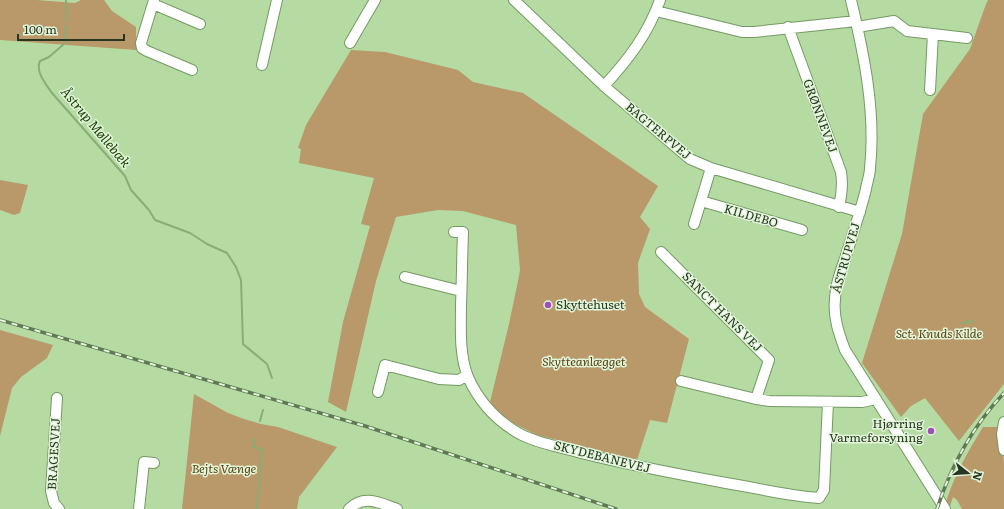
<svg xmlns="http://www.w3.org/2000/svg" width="1004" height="509" font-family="Literata,serif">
<rect width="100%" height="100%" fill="#b5dba3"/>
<path fill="#b99869" d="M 0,0 L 37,0 L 75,3 L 81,0 L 104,0 L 112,11 L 136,27 L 136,50 L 0,40 Z
M 988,0 L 1004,0 L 1004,384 L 959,441 L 925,398 L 911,406 L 901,417 L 862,363 L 902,234 L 923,114 L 970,49 L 986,4 Z
M 351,50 L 385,52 L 458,70 L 473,82 L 523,93 L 658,186 L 640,217 L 650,229 L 638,263 L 639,294 L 645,307 L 689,339 L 667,423 L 650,420 L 637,460 L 537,435 L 513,423 L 500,413 L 490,402 L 509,324 L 518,281 L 520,270 L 516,225 L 463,211 L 438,210 L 396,217 L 376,281 L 346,412 L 328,402 L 343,322 L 370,226 L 361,224 L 374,178 L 299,163 L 301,149 L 298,148 L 306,125 Z
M 0,180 L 28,185 L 20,213 L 14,215 L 0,210 Z
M 0,330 L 53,345 L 47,358 L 21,377 L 12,388 L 0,436 Z
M 194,394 L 228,413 L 244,419 L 261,424 L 278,427 L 337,447 L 299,497 L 297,509 L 182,509 Z
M 983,427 L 1000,427 L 1004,463 L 1004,509 L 962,509 L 957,500 L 953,497 L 949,509 L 944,509 C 952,479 967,453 983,427 Z"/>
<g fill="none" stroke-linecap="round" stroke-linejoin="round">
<path stroke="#88ad76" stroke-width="2" d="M 66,0 L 67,21
M 66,26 L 64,44 L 49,57 L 40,61 C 35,72 46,84 52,93 L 125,176 L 131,190 L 149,210 L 155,220 L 190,233 L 207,244 L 227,253 L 236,267 L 241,280 L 243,344 L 267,364 L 272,378
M 962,323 L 973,321
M 260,421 L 263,410
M 254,438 L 253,447 L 262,449 L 257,509"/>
<g stroke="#759964" stroke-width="12">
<path id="minor" d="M 154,0 L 141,43 L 142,48 L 147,51 L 192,70
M 514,0 L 604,86 L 690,159 L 711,168 L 860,212
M 851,0 C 864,54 876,112 870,168 C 870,175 867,182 866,189 C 860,213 852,236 845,259 C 840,272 835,286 835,300 C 833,317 839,334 845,350 L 945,509
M 153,4 L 200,24
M 656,11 L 742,32 L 754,32 L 856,21
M 788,27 L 841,172 C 843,184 842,194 839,207
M 857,27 L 894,21 L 907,31 L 967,38
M 350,43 L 375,0
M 262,65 L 277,0
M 604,86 C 628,60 648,34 660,0
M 930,90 L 933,34
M 701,201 L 802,230
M 694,224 L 711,168
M 454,232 L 463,232 C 462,257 462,281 461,305 C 461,329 459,354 468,377 C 479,402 497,421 520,434 C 539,444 561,447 581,453 C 629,465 677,474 726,483 C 757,488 788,496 819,498 L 824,490 L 828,402
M 661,252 L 769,360 L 756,399
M 405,277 L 461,291
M 681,381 L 756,399 L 770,401 L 862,402 L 876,399
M 378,392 L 385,365 L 439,379 L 459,380 L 467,375
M 57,398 L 51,491 L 54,503 L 59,509
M 1004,422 L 1002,434 L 1004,450
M 139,509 L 144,462 L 154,463
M 349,509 C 364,494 380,503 397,509"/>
</g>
<use href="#minor" stroke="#fff" stroke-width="10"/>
<g stroke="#607854" stroke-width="3.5">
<path id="rail" d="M 0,320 L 365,426 L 616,509
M 937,509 C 951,466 973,426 1004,393"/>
</g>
<use href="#rail" stroke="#e2f6da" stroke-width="2" stroke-dasharray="6" stroke-linecap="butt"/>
</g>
<g fill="#9f4dbd" stroke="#e2f6da" stroke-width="1.5">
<circle cx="548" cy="305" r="4"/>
<circle cx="931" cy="431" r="4"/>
</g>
<g text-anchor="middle" stroke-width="3" stroke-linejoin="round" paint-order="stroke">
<g font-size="12" fill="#273620" stroke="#e2f6da">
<text transform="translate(820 116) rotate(70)" y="4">GRØNNEVEJ</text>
<text transform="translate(658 131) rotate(40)" y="4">BAGTERPVEJ</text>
<text transform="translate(751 216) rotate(16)" y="4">KILDEBO</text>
<text transform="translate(846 258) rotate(-74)" y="4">ÅSTRUPVEJ</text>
<text transform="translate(722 312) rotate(45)" y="4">SANCT HANS VEJ</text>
<text transform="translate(54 454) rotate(-87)" y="4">BRAGESVEJ</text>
<text transform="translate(602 457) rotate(14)" y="4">SKYDEBANEVEJ</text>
</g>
<g font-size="12" fill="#273620" stroke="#e2f6da" text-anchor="start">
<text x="556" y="309">Skyttehuset</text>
<text x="923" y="428" text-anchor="end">Hjørring<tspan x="923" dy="14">Varmeforsyning</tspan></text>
</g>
<g font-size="12" font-style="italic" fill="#5a3f13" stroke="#e2f6da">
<text x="939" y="338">Sct. Knuds Kilde</text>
<text x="584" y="366">Skytteanlægget</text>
<text x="224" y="473">Bejts Vænge</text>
</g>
<g font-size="13" font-style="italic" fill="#1e4005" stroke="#e2f6da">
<text transform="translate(96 127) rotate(50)" y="5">Åstrup Møllebæk</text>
</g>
</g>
<g transform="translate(968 473) rotate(107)" stroke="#e2f6da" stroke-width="3" paint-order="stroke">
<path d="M0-3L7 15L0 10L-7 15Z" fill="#273620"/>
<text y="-6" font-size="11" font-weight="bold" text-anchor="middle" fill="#273620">N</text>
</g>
<path d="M18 34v6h106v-6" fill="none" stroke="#273620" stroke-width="2"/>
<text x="24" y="34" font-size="12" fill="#273620" stroke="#e2f6da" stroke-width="3" paint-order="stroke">100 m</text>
</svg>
